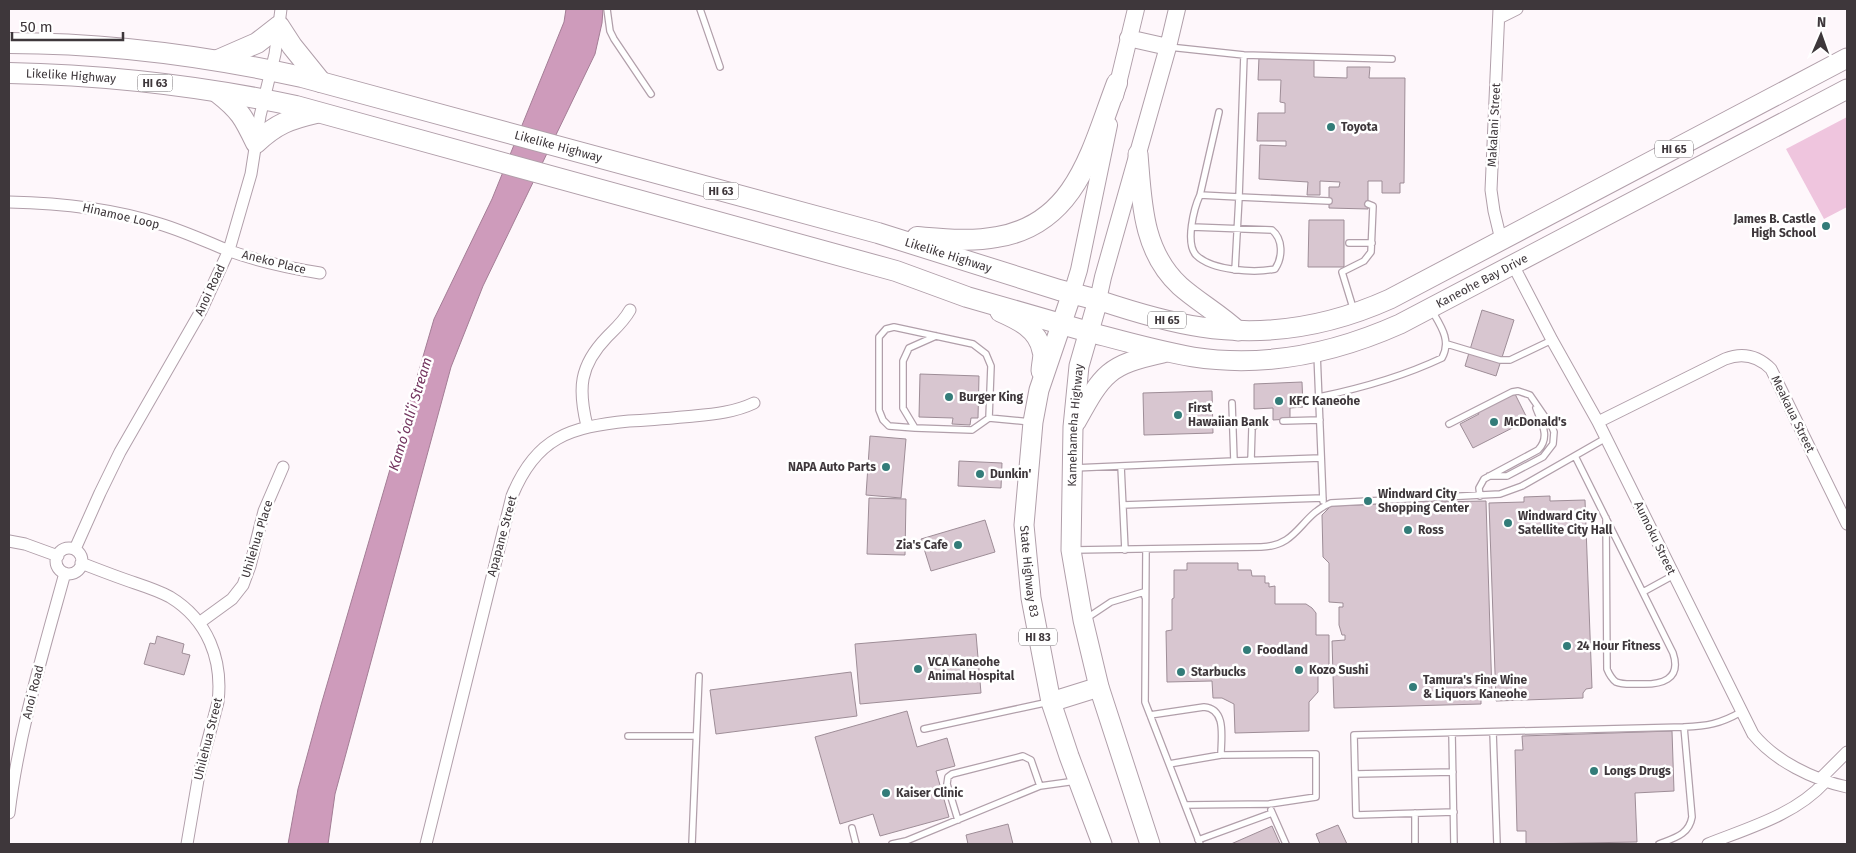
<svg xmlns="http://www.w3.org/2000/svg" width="1856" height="853" font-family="'Fira Sans',sans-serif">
<rect width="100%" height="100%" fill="#fef7fb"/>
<path fill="#efc5de" d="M 1847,117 L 1847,207 L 1824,219 L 1786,149 Z"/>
<path fill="#ce9bbb" stroke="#a37d95" d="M 566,9 L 603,9 L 602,23 L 595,54 L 483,286 L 451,367 L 335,794 L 328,844 L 288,844 L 298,789 L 321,705 L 434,319 L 492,199 L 564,22 Z"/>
<path fill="#d8c6d0" stroke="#9e8d97" d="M 1259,57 L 1314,58 L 1314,77 L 1347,78 L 1347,67 L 1370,67 L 1369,78 L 1405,78 L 1404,183 L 1400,183 L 1400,193 L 1382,193 L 1382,181 L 1368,181 L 1368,209 L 1329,208 L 1329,187 L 1339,187 L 1340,182 L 1320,181 L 1320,195 L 1307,195 L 1308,182 L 1259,179 L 1260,145 L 1286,146 L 1286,141 L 1257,141 L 1258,113 L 1285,113 L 1285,103 L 1280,102 L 1281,80 L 1258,80 Z
M 1309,220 L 1344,220 L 1344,267 L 1308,267 Z
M 1482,310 L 1514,320 L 1496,376 L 1465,366 Z
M 920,374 L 979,376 L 978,418 L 971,418 L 970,425 L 952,424 L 953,418 L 919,417 Z
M 1302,382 L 1303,407 L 1290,408 L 1290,419 L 1273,420 L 1273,408 L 1254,409 L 1254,384 Z
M 1212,391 L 1213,433 L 1144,435 L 1143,393 Z
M 1514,392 L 1528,420 L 1473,448 L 1460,424 L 1479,414 L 1477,411 Z
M 870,436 L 906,439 L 901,498 L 866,495 Z
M 959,461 L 1002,463 L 1001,488 L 958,486 Z
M 1550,496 L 1550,501 L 1585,500 L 1592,688 L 1586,689 L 1583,693 L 1583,698 L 1496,701 L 1489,503 L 1524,502 L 1524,497 Z
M 869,498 L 906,499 L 905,555 L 867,554 Z
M 1431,500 L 1431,502 L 1486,501 L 1492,695 L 1481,696 L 1481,704 L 1334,708 L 1332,641 L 1345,640 L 1345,635 L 1342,635 L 1339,625 L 1339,607 L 1343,607 L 1343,603 L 1329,602 L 1329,563 L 1323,557 L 1322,515 L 1331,506 L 1385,504 L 1385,501 Z
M 985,520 L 995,552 L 931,571 L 921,539 Z
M 1187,563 L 1238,563 L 1238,570 L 1251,570 L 1252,576 L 1265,576 L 1265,583 L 1269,583 L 1269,587 L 1275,586 L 1275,604 L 1306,604 L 1312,608 L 1316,613 L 1316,635 L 1329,635 L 1329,664 L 1318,675 L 1318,692 L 1309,702 L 1309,731 L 1235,733 L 1234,704 L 1222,698 L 1213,698 L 1212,681 L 1167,682 L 1166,631 L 1172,630 L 1172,599 L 1174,598 L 1174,570 L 1187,570 Z
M 976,634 L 981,693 L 860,704 L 855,644 Z
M 157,636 L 184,644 L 182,653 L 190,655 L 184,675 L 144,664 L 150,643 L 155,644 Z
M 851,672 L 857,716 L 716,734 L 710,690 Z
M 907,711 L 917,747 L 947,738 L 955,766 L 936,771 L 949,817 L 880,836 L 873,814 L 840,824 L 815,737 Z
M 1672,731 L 1674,791 L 1635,793 L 1637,842 L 1526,844 L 1526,831 L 1517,831 L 1515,750 L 1523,750 L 1522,736 Z
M 1008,824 L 1013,844 L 968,844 L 966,835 Z
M 1338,825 L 1347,844 L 1320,844 L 1316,834 Z
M 1272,826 L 1280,844 L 1231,844 Z"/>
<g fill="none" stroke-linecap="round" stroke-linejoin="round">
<g stroke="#b19faa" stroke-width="8">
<path id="service" d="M 607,9 L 610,31 L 614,39 L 651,94
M 700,9 L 720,67
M 1169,47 L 1244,55 L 1392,59
M 1200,195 L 1219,112
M 1192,227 L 1272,230 C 1283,239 1283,257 1275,269 C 1255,273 1212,271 1196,255 C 1185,243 1194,208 1200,195 L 1239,197 L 1244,55
M 1349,243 L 1372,243
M 1235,270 L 1239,197 L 1329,201
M 1354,311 L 1342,272 L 1364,261 L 1371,252 L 1373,206 L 1368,204
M 936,336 L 909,348 L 903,361 L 903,408 L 915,428 L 972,430 L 989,418 L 1031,422
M 1447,344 L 1500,360 L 1510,360 L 1552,340
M 1317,353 L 1323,501
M 1319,397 C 1362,388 1402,377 1442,358 C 1452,340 1440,325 1431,309
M 1283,421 L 1320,420
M 1233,423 L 1256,423
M 1449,424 L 1512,392 L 1518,391 L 1530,395 L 1552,427 L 1554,432 L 1553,444 L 1543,457 L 1507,476 L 1489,476
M 915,428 L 889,426 L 883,420 L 879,410 L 879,337 L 886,329 L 894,327 L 973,344 L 986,354 L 991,366 L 989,418
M 1575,456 L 1673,653 C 1682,680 1661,685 1639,684 C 1632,684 1623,685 1616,682 C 1612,679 1609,674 1607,669 L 1606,518
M 1251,460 L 1252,428 L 1258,423 L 1266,422
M 1234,461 L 1321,458
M 1121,466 L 1125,550
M 1074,468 L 1234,461 L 1232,403
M 1480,496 L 1479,488 L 1484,479 L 1538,450 C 1551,437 1541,422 1536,408
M 1123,505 L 1323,498
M 1146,549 L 1145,702 L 1200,844
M 1074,550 L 1261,547 C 1299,546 1300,515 1331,503 L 1500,494 L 1522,486 L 1606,438
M 1643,592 L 1674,575
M 1087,618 L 1111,602 L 1144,592 L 1145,597
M 1150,715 L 1204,707 C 1227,709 1221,738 1221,755
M 924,729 L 1049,702
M 1493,732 L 1497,844
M 1452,733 L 1454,844
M 628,736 L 696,736
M 1169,764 L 1221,755 L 1316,754 L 1316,797 L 1269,804 L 1185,805
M 1355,774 L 1453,772
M 1271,810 L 1286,844
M 1454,812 L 1356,815 L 1354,735 L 1684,727 C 1707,726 1720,724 1741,712
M 1415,813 L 1415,844
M 958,820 L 947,784 L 948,777 L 952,774 L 1023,756 L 1031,760 L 1040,786
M 852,828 L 856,844
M 1198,840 L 1272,813
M 692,844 L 699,676
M 892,844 L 906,841 L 1040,786 L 1076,781
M 1659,844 C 1674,838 1689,835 1692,817 L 1684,727"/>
</g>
<g stroke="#b19faa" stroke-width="13">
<path id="minor" d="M 1499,9 L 1491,190 L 1494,211 L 1501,240
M 1499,18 L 1517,9
M 9,202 C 60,203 110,208 160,224 C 183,231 205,241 227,250 C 257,261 289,268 320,273
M 1513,265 L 1552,340 L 1598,422 L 1753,734 C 1775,761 1814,780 1847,787
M 1598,422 L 1725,359 C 1743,352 1758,356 1771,369 L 1847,524
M 587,426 C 578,389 579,366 607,337 C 616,328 624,321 630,310
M 9,541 L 25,544 L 58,556
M56 561a13 13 0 1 1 26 0a13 13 0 1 1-26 0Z
M 75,549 L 100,493 L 120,452 L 201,311 L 229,250 L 251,174 L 260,116 L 275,54 L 281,9
M 81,563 C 99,570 117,577 135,583 C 147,587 159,591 170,597 C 208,620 223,660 218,702 L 199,774 L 187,844
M 199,623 L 232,599 L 243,585 L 250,566 L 264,511 L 283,467
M 1820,779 L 1847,752
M 9,813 C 19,731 43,653 65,573
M 426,844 L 512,496 C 536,437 570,427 629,421 C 651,420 672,418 694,416 C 715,414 735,412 754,403
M 1708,844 C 1748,828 1795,815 1825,782"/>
</g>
<g stroke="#b19faa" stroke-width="18">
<path id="secondary" d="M 1128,38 L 1168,47
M 1115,96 L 1136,9
M 1072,293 L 1079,270 L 1109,125
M 1098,300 L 1103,277 L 1168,47 L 1177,9"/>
</g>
<g stroke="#b19faa" stroke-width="21">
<g id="primary">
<path d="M 1138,154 C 1142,202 1142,251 1180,286 C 1198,302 1220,314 1238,331"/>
<path id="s1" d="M 1072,293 L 1039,390 L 1033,422 L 1024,525 L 1031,598 L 1051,702 L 1069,756 L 1102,844"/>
<path d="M 1000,312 C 1018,320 1038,329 1042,351 C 1044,356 1041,365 1041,371"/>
<path id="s2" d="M 1089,332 C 1123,341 1158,351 1193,357 C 1264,368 1335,353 1400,324 L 1847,89"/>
<path d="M 1076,422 C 1103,373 1108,365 1163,353"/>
<path d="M 1051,702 L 1099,687"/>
<path id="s3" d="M 1150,844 L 1099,687 L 1083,620 L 1071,550 L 1073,427 L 1079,366 L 1098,300 C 1131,311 1166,322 1201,327 C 1266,337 1330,326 1390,299 L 1847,58"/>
</g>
</g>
<g stroke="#b19faa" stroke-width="22">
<g id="trunk">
<path id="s4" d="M 9,43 C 107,43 206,56 302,77 L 878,233 L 1059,290 L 1098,300"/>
<path d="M 218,60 L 257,43 L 279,26 L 292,46 L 321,82"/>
<path id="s5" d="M 9,73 C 106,75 202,86 296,106 L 896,271 L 967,297 L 1089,332"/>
<path d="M 218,93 C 240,110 244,118 256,143 C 276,124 290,119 316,113"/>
<path d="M 917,237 C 943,239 971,242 997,237 C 1077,224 1092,148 1117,83"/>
</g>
</g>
<use href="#service" stroke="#fff" stroke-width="5.5"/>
<use href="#minor" stroke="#fff" stroke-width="11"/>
<use href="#secondary" stroke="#fff" stroke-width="16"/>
<use href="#primary" stroke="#fff" stroke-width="19"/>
<use href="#trunk" stroke="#fff" stroke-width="20"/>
</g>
<g fill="#337c79" stroke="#fff" stroke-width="2">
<circle cx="1331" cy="127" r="5"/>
<circle cx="1826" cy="226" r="5"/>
<circle cx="949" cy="397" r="5"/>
<circle cx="1279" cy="401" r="5"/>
<circle cx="1178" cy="415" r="5"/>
<circle cx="1494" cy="422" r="5"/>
<circle cx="886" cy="467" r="5"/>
<circle cx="980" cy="474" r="5"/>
<circle cx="1368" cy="501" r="5"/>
<circle cx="1508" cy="523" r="5"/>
<circle cx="1408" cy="530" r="5"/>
<circle cx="958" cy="545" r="5"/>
<circle cx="1567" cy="646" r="5"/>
<circle cx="1247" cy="650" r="5"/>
<circle cx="918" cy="669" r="5"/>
<circle cx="1299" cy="670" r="5"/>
<circle cx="1181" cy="672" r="5"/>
<circle cx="1413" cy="687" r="5"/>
<circle cx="1594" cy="771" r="5"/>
<circle cx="886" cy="793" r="5"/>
</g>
<g text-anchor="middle" stroke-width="5" stroke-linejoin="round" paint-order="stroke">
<g fill="#fff" stroke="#787376" stroke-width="1">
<rect x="137.5" y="74.5" width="35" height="17" rx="4"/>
<rect x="1655" y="140.5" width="38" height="17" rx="4"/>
<rect x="703.5" y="182.5" width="35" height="17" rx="4"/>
<rect x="1148" y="311.5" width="38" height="17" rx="4"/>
<rect x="1019" y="628.5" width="38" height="17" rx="4"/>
</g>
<g font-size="11" font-weight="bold" fill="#3e373b">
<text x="155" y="87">HI 63</text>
<text x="1674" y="153">HI 65</text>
<text x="721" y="195">HI 63</text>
<text x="1167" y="324">HI 65</text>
<text x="1038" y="641">HI 83</text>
</g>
<g font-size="12" fill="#3e373b" stroke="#fff">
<text dy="4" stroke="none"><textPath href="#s5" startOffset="62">Likelike Highway</textPath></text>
<text transform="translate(1494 125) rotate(-87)" y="4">Makalani Street</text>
<text dy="4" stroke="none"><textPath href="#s4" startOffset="561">Likelike Highway</textPath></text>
<text transform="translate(121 216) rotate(13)" y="4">Hinamoe Loop</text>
<text dy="4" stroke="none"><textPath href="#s4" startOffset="966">Likelike Highway</textPath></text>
<text transform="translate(274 262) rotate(14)" y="4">Aneko Place</text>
<text dy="4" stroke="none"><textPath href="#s2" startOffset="412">Kaneohe Bay Drive</textPath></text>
<text transform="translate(210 290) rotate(-65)" y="4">Anoi Road</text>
<text transform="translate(1793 414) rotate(64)" y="4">Meakaua Street</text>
<text dy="4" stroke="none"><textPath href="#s3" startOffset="430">Kamehameha Highway</textPath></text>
<text transform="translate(502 536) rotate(-75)" y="4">Apapane Street</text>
<text transform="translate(1655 538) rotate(64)" y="4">Aumoku Street</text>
<text transform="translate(257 539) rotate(-73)" y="4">Uhilehua Place</text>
<text dy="4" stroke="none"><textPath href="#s1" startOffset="285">State Highway 83</textPath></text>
<text transform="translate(33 692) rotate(-76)" y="4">Anoi Road</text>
<text transform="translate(208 739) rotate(-76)" y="4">Uhilehua Street</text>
</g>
<g font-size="12" font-weight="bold" fill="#3e373b" stroke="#fff" text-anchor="start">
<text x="1341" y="131">Toyota</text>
<text x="1816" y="223" text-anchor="end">James B. Castle<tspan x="1816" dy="14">High School</tspan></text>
<text x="959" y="401">Burger King</text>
<text x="1289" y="405">KFC Kaneohe</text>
<text x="1188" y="412">First<tspan x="1188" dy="14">Hawaiian Bank</tspan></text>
<text x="1504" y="426">McDonald's</text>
<text x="876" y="471" text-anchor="end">NAPA Auto Parts</text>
<text x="990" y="478">Dunkin'</text>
<text x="1378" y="498">Windward City<tspan x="1378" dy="14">Shopping Center</tspan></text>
<text x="1518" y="520">Windward City<tspan x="1518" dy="14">Satellite City Hall</tspan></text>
<text x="1418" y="534">Ross</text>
<text x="948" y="549" text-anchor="end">Zia's Cafe</text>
<text x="1577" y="650">24 Hour Fitness</text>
<text x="1257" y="654">Foodland</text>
<text x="928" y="666">VCA Kaneohe<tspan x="928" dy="14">Animal Hospital</tspan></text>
<text x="1309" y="674">Kozo Sushi</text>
<text x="1191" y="676">Starbucks</text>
<text x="1423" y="684">Tamura's Fine Wine<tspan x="1423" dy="14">&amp; Liquors Kaneohe</tspan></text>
<text x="1604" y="775">Longs Drugs</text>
<text x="896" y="797">Kaiser Clinic</text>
</g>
<g font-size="14" font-style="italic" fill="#73355f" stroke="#fff">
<text transform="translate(410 414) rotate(-73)" y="5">Kamoʻoaliʻi Stream</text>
</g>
</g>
<rect width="1856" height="853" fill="none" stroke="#3e373b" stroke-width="20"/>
<g transform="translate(1821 35) rotate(2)" stroke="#ffffff" stroke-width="4" paint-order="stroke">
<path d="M0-4L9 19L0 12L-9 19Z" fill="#3e373b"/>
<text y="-8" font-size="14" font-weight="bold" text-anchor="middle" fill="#3e373b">N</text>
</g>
<path d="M12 32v8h111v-8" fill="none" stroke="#3e373b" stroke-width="2.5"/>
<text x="20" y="32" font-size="15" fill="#3e373b" stroke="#ffffff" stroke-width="4" paint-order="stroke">50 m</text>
</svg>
